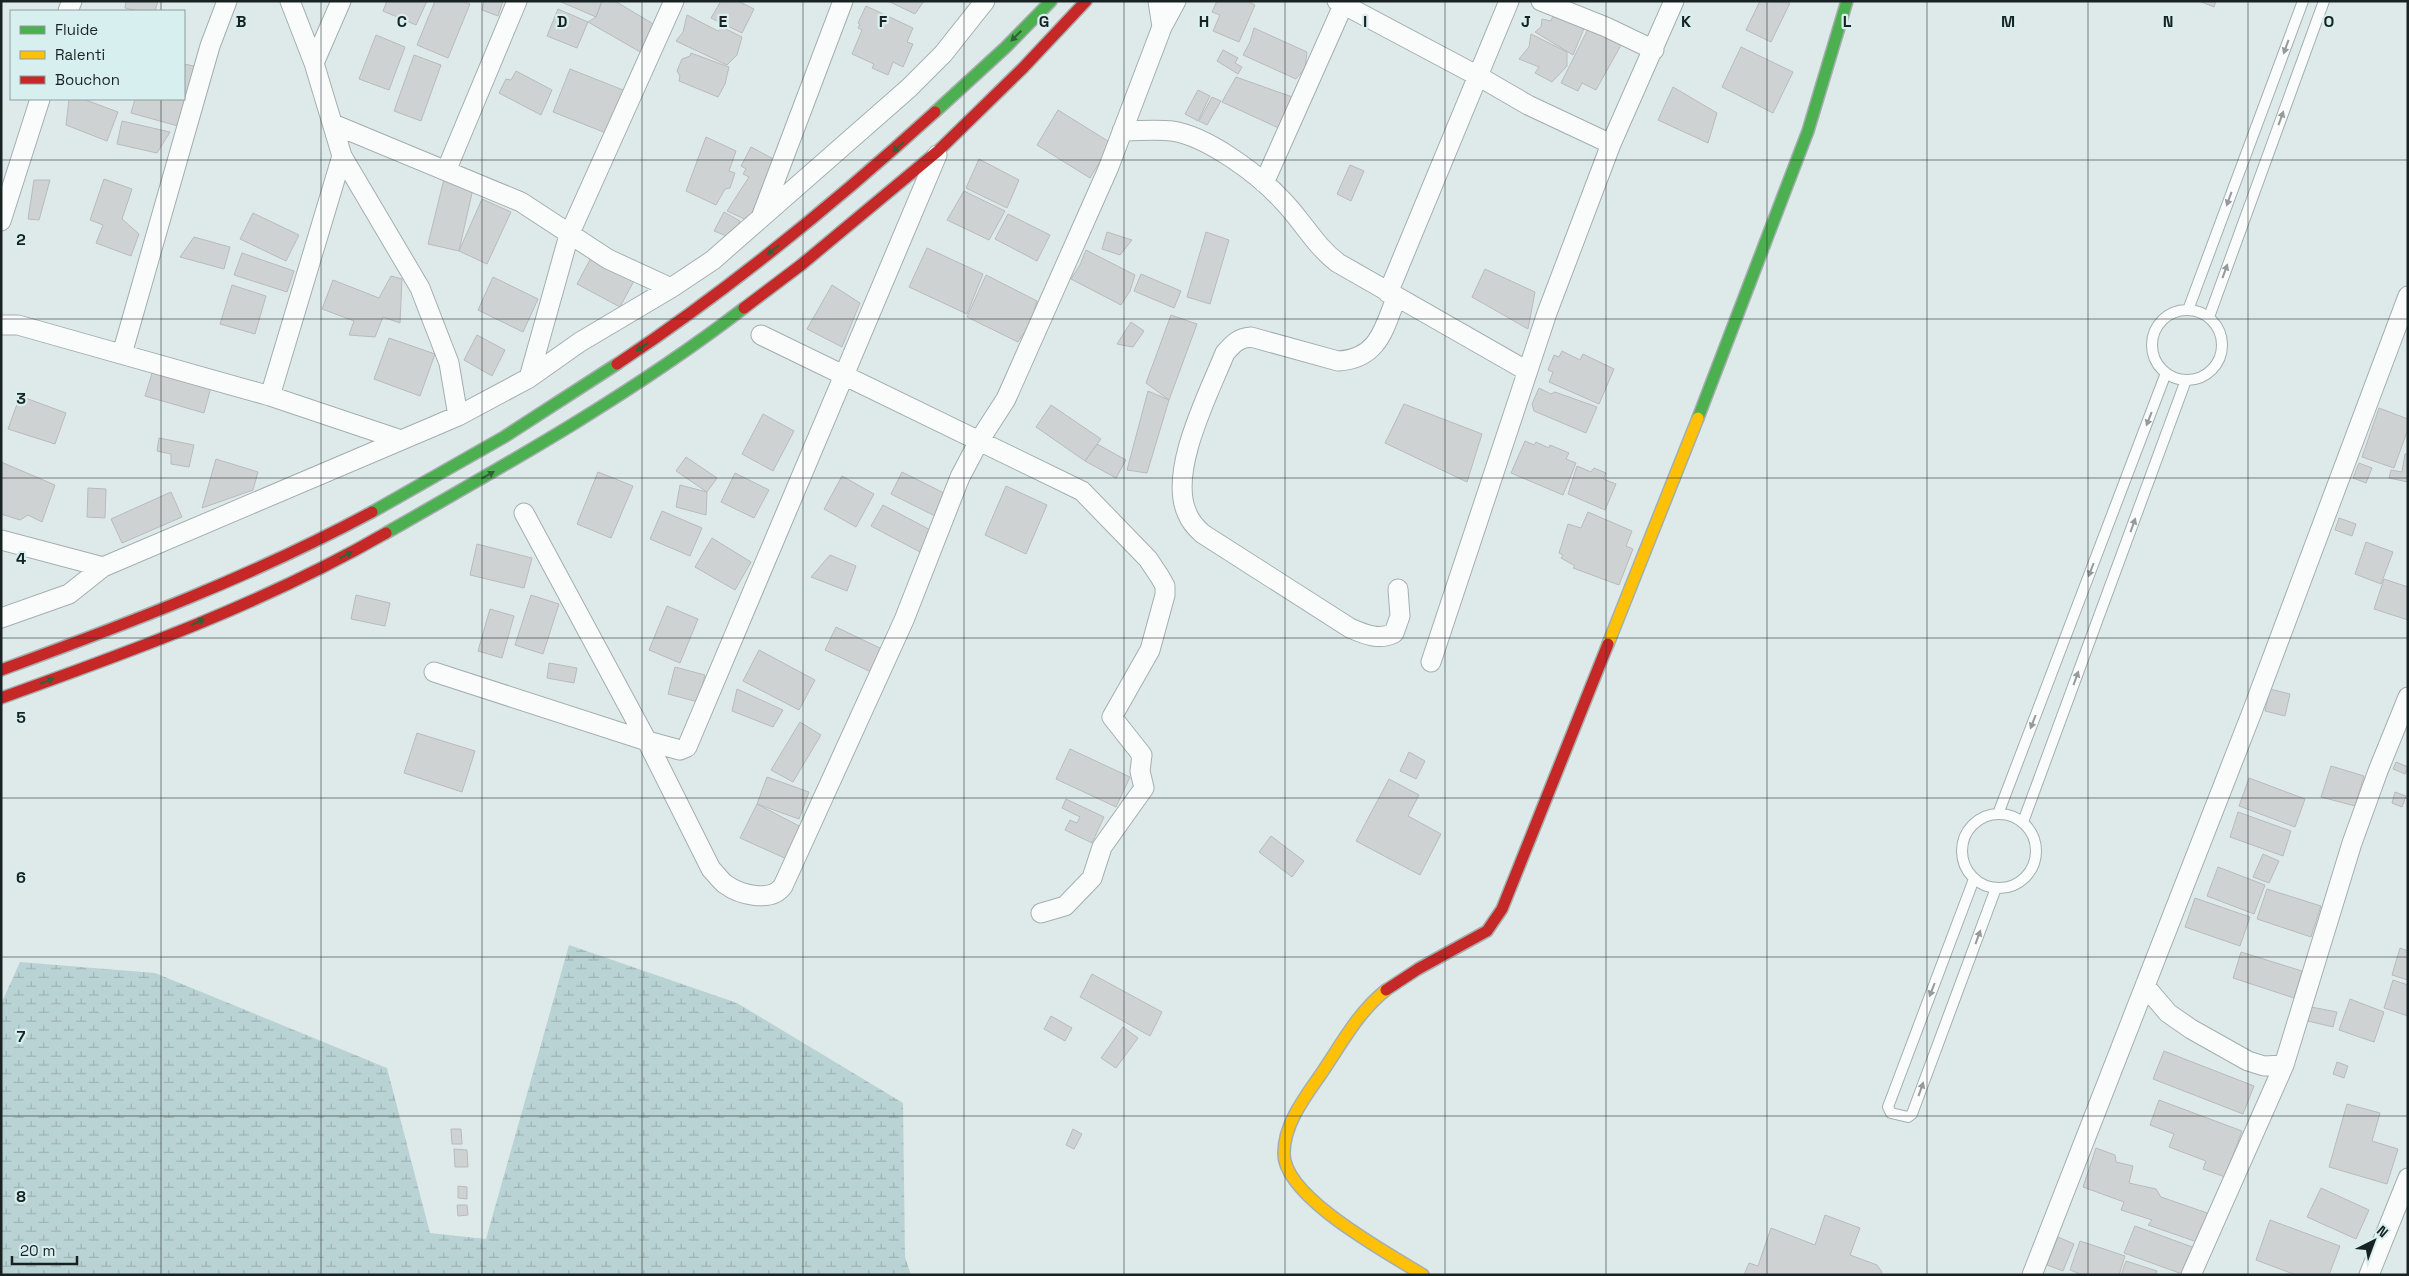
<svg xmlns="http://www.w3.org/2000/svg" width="2409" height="1276" font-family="'Space Grotesk',sans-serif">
<defs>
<pattern id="wetland-marsh" width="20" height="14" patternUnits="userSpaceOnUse" patternTransform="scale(1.25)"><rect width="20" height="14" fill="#b9d2d3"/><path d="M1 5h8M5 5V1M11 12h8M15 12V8" fill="none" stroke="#9eb4b5"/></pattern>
</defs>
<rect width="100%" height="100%" fill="#deeaea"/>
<path fill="url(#wetland-marsh)" d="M 569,945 L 737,1003 L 903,1103 L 905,1257 L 911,1275 L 1,1275 L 1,1004 L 20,962 L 155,973 L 387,1068 L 430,1233 L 486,1239 Z"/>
<path fill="#cfd2d3" stroke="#b9babc" d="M 126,1 L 158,1 L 155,11 L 138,11 L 125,8 Z
M 387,1 L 427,1 L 416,25 L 383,11 Z
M 435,1 L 463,1 L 470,4 L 448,58 L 417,45 Z
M 484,1 L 503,1 L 498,16 L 482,10 Z
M 559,1 L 602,1 L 596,17 Z
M 602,1 L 615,1 L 655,25 L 649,57 L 588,22 L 596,17 Z
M 721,1 L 738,1 L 754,9 L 742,33 L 711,18 Z
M 888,1 L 924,1 L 915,14 Z
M 1217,1 L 1247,1 L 1255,5 L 1239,42 L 1213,31 L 1220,15 L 1212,12 Z
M 1760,1 L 1790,3 L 1771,42 L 1746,30 Z
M 2199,1 L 2216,1 L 2214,7 Z
M 866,6 L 913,28 L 907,42 L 913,44 L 903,67 L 893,62 L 888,75 L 872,68 L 874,64 L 852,54 L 862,30 L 858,28 L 860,24 L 858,23 Z
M 558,9 L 588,22 L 577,48 L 547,36 Z
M 1555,10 L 1585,26 L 1573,55 L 1535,32 L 1541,27 L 1542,19 L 1551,21 Z
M 687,15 L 718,31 L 722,27 L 742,37 L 737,55 L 727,65 L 676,41 L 683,32 Z
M 1589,27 L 1621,45 L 1596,90 L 1582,83 L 1578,91 L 1561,83 Z
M 1254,28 L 1307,52 L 1305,68 L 1296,79 L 1243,55 L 1250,42 Z
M 1531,34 L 1567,52 L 1567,66 L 1552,82 L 1535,73 L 1539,67 L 1519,59 L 1529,47 Z
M 376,35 L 405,47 L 389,90 L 359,79 Z
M 1741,47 L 1793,72 L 1773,113 L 1722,87 Z
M 1223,50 L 1238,58 L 1235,63 L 1242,67 L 1238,74 L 1217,61 Z
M 691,53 L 729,67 L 725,84 L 718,97 L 679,81 L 680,76 L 677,71 L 682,59 L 690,56 Z
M 414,55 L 441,65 L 421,121 L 394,111 Z
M 184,64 L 194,66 L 178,126 L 131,113 L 135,99 L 184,99 Z
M 570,69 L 628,92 L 611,135 L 553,112 Z
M 516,71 L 552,90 L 541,115 L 499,93 L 506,79 L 511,80 Z
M 1236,77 L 1298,99 L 1283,130 L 1222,102 Z
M 1673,87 L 1717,113 L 1708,143 L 1658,120 Z
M 1198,90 L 1210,96 L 1198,121 L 1185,114 Z
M 1212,97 L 1221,101 L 1207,125 L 1199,121 Z
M 69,99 L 83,99 L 118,112 L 107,141 L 66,125 Z
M 1058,110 L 1111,143 L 1090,178 L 1037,145 Z
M 122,121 L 170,132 L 157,153 L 117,144 Z
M 706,137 L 736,151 L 729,171 L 735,173 L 730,188 L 725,189 L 716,205 L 686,191 Z
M 751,147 L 779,162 L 753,223 L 727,211 L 749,177 L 743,174 L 746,169 L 741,166 Z
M 979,159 L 1019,180 L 1007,208 L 966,188 Z
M 1350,165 L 1364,171 L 1351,201 L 1337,194 Z
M 446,171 L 472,193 L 459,251 L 428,244 Z
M 104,179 L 132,189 L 122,219 L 139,234 L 131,256 L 96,243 L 103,225 L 90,220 Z
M 34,180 L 50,180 L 39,220 L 28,219 Z
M 964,191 L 1005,211 L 989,240 L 947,220 Z
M 482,199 L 511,212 L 487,264 L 459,251 Z
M 724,212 L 740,221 L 732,238 L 714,231 Z
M 253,213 L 299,235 L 286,261 L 240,239 Z
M 1008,214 L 1050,235 L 1037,261 L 995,239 Z
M 1107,232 L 1132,240 L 1120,255 L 1102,249 Z
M 1206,232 L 1229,240 L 1210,304 L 1187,297 Z
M 194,237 L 230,247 L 224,269 L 180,257 Z
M 927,248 L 983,274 L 967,314 L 909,287 Z
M 1086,250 L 1135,275 L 1130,291 L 1121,305 L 1071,279 L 1080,265 Z
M 242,253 L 294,271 L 287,292 L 234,275 Z
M 592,256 L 635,279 L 620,307 L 577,284 Z
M 1485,269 L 1535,292 L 1528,329 L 1472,297 Z
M 1141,274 L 1181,291 L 1174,308 L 1134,291 Z
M 986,275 L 1037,301 L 1030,324 L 1018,342 L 967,317 Z
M 391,276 L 402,279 L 400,323 L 383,317 L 375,337 L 349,335 L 354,321 L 322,309 L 333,280 L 379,298 Z
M 493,277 L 538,299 L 523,332 L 478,310 Z
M 232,285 L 266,296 L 255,334 L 220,324 Z
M 832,285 L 860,303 L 842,347 L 807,329 Z
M 1171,315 L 1197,324 L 1169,400 L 1146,383 Z
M 1131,322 L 1144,331 L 1133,347 L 1117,344 Z
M 477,335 L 505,350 L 492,376 L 464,360 Z
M 389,338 L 435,354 L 420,396 L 374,379 Z
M 1562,351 L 1580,360 L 1583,354 L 1614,369 L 1599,404 L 1549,382 L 1553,372 L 1548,370 L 1554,355 L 1559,357 Z
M 153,370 L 211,387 L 204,413 L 145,396 Z
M 1539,388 L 1551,394 L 1555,392 L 1597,407 L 1586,433 L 1534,411 L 1532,404 Z
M 1148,391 L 1169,400 L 1147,473 L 1127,470 Z
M 20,396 L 66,413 L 55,444 L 8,429 Z
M 1404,404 L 1482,434 L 1467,482 L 1385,443 Z
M 1051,405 L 1101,439 L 1085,461 L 1036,427 Z
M 2379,408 L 2408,419 L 2408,429 L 2394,468 L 2362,457 Z
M 763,414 L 794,431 L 773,471 L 742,454 Z
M 159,438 L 194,445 L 189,467 L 171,464 L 171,454 L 157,451 Z
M 1525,441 L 1534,445 L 1536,442 L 1549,448 L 1550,445 L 1569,453 L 1566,459 L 1576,463 L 1563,495 L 1511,473 Z
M 1097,444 L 1126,460 L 1116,478 L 1085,461 Z
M 2405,454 L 2408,454 L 2408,482 L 2389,478 L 2391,470 L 2402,472 Z
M 686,457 L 717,478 L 707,492 L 676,471 Z
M 216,459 L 258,472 L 253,490 L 202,508 Z
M 1,462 L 55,485 L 42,522 L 28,515 L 20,520 L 1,514 Z
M 2359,463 L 2372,468 L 2366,483 L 2353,478 Z
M 1577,466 L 1591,472 L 1594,468 L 1606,473 L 1603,479 L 1616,484 L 1605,510 L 1568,494 Z
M 598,472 L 633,486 L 611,538 L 577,524 Z
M 902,472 L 946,494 L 935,516 L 891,494 Z
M 735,473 L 769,490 L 754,518 L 721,502 Z
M 842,476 L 874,494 L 856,527 L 824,509 Z
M 680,485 L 707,492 L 706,515 L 676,507 Z
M 1006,486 L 1047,505 L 1026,554 L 985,535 Z
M 88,488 L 106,489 L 105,518 L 87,517 Z
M 171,492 L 182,517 L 122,543 L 111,519 Z
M 883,505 L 938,534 L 920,552 L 871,526 Z
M 662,511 L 702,528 L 690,556 L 650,539 Z
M 1588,512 L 1632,531 L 1626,546 L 1633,549 L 1619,585 L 1573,568 L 1575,566 L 1561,558 L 1563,555 L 1559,553 L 1568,524 L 1581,528 Z
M 2339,518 L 2356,524 L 2352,536 L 2335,530 Z
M 712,538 L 751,562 L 735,590 L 695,567 Z
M 2366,542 L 2393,552 L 2381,584 L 2355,574 Z
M 477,544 L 532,558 L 524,588 L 470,575 Z
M 830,555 L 856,566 L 847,591 L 811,577 Z
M 2384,579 L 2408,587 L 2408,620 L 2374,609 Z
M 356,595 L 390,603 L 385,626 L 351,619 Z
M 531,595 L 559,604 L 543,654 L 515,645 Z
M 667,606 L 698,619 L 680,663 L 649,650 Z
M 490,609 L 514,616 L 502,658 L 478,651 Z
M 836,627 L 882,649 L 871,672 L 825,650 Z
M 759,650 L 815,680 L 799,710 L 743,681 Z
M 549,663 L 577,668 L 574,683 L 547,678 Z
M 675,667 L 705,675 L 698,702 L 668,694 Z
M 737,689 L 783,710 L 773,727 L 732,711 Z
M 2270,689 L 2290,694 L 2285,716 L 2265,711 Z
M 800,722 L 821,735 L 793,782 L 771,770 Z
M 417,733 L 475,751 L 462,792 L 404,773 Z
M 1070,749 L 1130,777 L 1116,807 L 1056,779 Z
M 1409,752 L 1425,761 L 1416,779 L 1400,771 Z
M 2396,762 L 2408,767 L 2405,774 L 2393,769 Z
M 2331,766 L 2364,776 L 2355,806 L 2321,797 Z
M 767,777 L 809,792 L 799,819 L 757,804 Z
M 2249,778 L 2305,799 L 2295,827 L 2239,806 Z
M 1389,779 L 1419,795 L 1408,816 L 1441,834 L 1420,875 L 1356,841 Z
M 2395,792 L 2406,796 L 2402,807 L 2392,803 Z
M 1066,799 L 1104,817 L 1092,843 L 1065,830 L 1070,820 L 1077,823 L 1080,817 L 1062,808 Z
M 757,804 L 803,828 L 789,860 L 740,838 Z
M 2238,812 L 2291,831 L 2283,856 L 2230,837 Z
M 1271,836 L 1304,861 L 1292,877 L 1259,852 Z
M 2263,854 L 2279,861 L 2269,883 L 2253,877 Z
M 2218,867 L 2265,885 L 2254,914 L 2207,896 Z
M 2267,889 L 2321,906 L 2311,937 L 2257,919 Z
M 2195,898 L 2250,917 L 2240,946 L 2185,927 Z
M 2400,948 L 2408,951 L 2408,980 L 2392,975 Z
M 2241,952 L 2302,971 L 2294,998 L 2233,978 Z
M 1092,974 L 1162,1012 L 1150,1036 L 1080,997 Z
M 2393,980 L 2408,985 L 2408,1016 L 2384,1008 Z
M 2350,999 L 2384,1012 L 2374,1042 L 2339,1030 Z
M 2311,1007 L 2337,1012 L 2333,1027 L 2308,1021 Z
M 1051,1016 L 1072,1028 L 1065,1041 L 1044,1029 Z
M 1123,1027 L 1138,1038 L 1116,1068 L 1101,1058 Z
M 2164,1051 L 2254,1086 L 2243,1114 L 2153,1079 Z
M 2337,1062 L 2348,1066 L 2344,1078 L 2333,1074 Z
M 2159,1100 L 2242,1131 L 2225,1177 L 2203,1169 L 2206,1161 L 2169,1147 L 2174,1134 L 2150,1125 Z
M 2347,1104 L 2380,1113 L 2372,1141 L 2398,1149 L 2387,1184 L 2329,1167 Z
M 451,1129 L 461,1129 L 462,1144 L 452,1144 Z
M 1073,1129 L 1082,1134 L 1074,1149 L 1066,1145 Z
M 2096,1148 L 2115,1155 L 2116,1162 L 2133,1166 L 2129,1183 L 2156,1189 L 2161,1197 L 2210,1214 L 2200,1243 L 2148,1225 L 2152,1220 L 2121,1210 L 2124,1202 L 2083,1187 Z
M 454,1149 L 467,1150 L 468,1167 L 455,1167 Z
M 458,1186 L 467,1187 L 467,1199 L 458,1198 Z
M 2321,1188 L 2369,1210 L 2356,1239 L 2307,1217 Z
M 457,1205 L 467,1205 L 468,1215 L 458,1216 Z
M 1825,1215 L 1860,1228 L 1850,1255 L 1877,1265 L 1882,1272 L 1881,1275 L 1744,1275 L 1749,1263 L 1758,1266 L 1771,1228 L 1815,1245 Z
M 2270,1220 L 2340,1246 L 2329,1275 L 2296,1275 L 2256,1260 Z
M 2135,1226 L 2195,1248 L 2185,1275 L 2124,1253 Z
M 2058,1237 L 2074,1244 L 2063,1271 L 2047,1265 Z
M 2080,1241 L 2125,1256 L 2119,1275 L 2083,1275 L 2070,1270 Z
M 2126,1261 L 2157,1271 L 2156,1275 L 2121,1275 Z"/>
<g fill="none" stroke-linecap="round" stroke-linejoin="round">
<g stroke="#a4aeae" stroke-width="12">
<path id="lane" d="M 2188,310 L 2303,1
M2152 345a35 35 0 1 1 70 0a35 35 0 1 1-70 0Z
M 2209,317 L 2324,1
M1962 851a37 37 0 1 1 74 0a37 37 0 1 1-74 0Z
M 1998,814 L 2166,373
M 2023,822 L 2186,380
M 1974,879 L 1888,1107 L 1891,1113 L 1908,1117 L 1912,1114 L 1996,888"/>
</g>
<g stroke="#a4aeae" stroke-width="21">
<path id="street" d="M 290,1 L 314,63 L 342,156 L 420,288 L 449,363 L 458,416
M 1158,1 L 1162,27
M 1337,1 L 1478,76 L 1528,105 L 1611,144
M 1541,1 L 1606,27 L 1654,50
M 68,11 L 72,1
M 314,63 L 341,1
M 333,124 L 521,202 L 608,259 L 671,288
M 1122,131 C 1138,131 1156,129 1172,131 C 1207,136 1258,174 1282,200 C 1302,220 1315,246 1338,263 L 1527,371
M 446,171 L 517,1
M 1264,183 L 1345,1
M 762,215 L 843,1
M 1,221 L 40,99
M 1388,293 L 1509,1
M 1396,298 C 1384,329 1378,359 1338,361 L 1251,337 C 1238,338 1233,344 1225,353 C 1209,393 1168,471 1187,513 C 1190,521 1196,528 1203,534 L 1350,628 C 1364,634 1379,641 1394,633 L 1400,616 L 1398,589
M 1,325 L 18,325 L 270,396 L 401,440
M 761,335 L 1082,491 L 1148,559 L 1160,577 L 1165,586 L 1165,595 L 1150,650 L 1112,717 L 1142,755 L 1140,771 L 1144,788 L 1102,847 L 1092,878 L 1065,906 L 1041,913
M 122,354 L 210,46 L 227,1
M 529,378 L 569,235 L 674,1
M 270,396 L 342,156
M 524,513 L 647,741 L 711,869 C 716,874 720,880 725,884 C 740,895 771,903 783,886 L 904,620 L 960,477 L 979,441 L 1006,399 L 1108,169 L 1162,27 L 1176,1
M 1,540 L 103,567
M 1,618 L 69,594 L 103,567 L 458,416 L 529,378 L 580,342 L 671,288 L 713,260 L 909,88 L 943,54 L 985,1
M 1431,662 L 1547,313 L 1611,144 L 1674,1
M 434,672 L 647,741 L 680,750 L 687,747 L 937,155
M 2145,986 L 2168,1013 L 2191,1029 L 2248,1061 L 2264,1066 L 2284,1065
M 2032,1275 L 2252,712 L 2408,296
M 2191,1275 L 2284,1065 L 2352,843 L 2378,771 L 2408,697
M 2369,1275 L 2408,1178"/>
</g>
<g stroke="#a4aeae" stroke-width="14">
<path id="fast" d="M 935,112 L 1006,47 L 1051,1
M 1698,418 L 1808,131 L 1847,1
M 372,512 L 504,437 L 617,364
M 386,533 C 509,463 632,394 744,308"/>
</g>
<g stroke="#a4aeae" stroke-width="14">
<path id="slow" d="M 1608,644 L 1698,418
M 1386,990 C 1357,1013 1341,1045 1321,1074 C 1305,1097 1284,1124 1284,1153 C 1283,1197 1388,1253 1423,1275"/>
</g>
<g stroke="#a4aeae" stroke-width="14">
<path id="jam" d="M 744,308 L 801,265 L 938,151 L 1023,68 L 1086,1
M 617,364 C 730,289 835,203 935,112
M 1,670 C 127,624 253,576 372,512
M 1,698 C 132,651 265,603 386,533
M 1386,990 L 1418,969 L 1487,931 L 1502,909 L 1608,644"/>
</g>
<use href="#lane" stroke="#fafcfc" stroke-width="10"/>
<use href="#street" stroke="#fafcfc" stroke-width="19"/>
<use href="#fast" stroke="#4caf50" stroke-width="11"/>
<use href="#slow" stroke="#ffc107" stroke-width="11"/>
<use href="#jam" stroke="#c62828" stroke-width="11"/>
</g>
<defs><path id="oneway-solid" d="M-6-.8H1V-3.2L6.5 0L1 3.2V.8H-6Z" transform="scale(1.25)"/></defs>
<g fill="#306137">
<use href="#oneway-solid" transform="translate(1016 36) rotate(135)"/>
<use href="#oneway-solid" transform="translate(898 147) rotate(138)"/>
<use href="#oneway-solid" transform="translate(773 250) rotate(142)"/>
<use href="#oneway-solid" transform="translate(642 347) rotate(146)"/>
<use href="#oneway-solid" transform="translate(488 475) rotate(-29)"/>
<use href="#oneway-solid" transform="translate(346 555) rotate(-27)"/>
<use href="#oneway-solid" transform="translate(198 622) rotate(-23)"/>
<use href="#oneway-solid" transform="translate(47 681) rotate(-20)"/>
</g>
<g fill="#959a9a">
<use href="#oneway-solid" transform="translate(2286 47) rotate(110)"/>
<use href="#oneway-solid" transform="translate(2281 118) rotate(-70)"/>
<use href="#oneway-solid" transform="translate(2229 199) rotate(110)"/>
<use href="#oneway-solid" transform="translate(2225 271) rotate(-70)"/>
<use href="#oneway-solid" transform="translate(2149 419) rotate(111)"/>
<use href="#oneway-solid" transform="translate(2133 525) rotate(-70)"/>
<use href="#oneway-solid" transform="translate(2091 570) rotate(111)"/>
<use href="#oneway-solid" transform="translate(2076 678) rotate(-70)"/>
<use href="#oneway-solid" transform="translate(2033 722) rotate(111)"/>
<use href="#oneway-solid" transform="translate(1978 937) rotate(-70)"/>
<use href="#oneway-solid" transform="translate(1932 990) rotate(111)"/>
<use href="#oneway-solid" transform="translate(1921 1089) rotate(-70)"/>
</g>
<path fill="none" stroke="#192222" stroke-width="1" stroke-opacity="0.55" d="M 161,1 L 161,11M 321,1 L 321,1275M 482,1 L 482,1275M 642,1 L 642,1275M 803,1 L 803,1275M 964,1 L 964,1275M 1124,1 L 1124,1275M 1285,1 L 1285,1275M 1445,1 L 1445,1275M 1606,1 L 1606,1275M 1767,1 L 1767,1275M 1927,1 L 1927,1275M 2088,1 L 2088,1275M 2248,1 L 2248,1275M 161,99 L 161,1275M 1,160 L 2408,160M 1,319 L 2408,319M 1,478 L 2408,478M 1,638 L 2408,638M 1,798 L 2408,798M 1,957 L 2408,957M 1,1116 L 2408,1116"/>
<g font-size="16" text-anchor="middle" font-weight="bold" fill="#192222" stroke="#d8eff0" stroke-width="4.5" stroke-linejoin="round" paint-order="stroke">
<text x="241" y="27">B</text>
<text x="402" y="27">C</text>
<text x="562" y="27">D</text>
<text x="723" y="27">E</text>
<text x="883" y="27">F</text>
<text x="1044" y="27">G</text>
<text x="1204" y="27">H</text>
<text x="1365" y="27">I</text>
<text x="1526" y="27">J</text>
<text x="1686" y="27">K</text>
<text x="1847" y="27">L</text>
<text x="2008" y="27">M</text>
<text x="2168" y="27">N</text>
<text x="2329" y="27">O</text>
<text x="21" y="245">2</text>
<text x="21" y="404">3</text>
<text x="21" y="564">4</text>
<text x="21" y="723">5</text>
<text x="21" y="883">6</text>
<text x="21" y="1042">7</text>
<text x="21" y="1202">8</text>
</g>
<rect width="2409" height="1276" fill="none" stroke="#192222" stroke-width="5"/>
<rect x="10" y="10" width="175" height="90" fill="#d8eff0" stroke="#8c9d9e"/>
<rect x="20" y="26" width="25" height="8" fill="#4caf50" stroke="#8c9d9e"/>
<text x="55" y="35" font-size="15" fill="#192222">Fluide</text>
<rect x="20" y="51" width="25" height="8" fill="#ffc107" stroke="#8c9d9e"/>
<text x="55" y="60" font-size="15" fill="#192222">Ralenti</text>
<rect x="20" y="76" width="25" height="8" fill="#c62828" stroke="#8c9d9e"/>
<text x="55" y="85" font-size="15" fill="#192222">Bouchon</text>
<g transform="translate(2374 1241) rotate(42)" stroke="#d8eff0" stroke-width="4" paint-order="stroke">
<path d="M0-4L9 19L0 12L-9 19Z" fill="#192222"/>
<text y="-8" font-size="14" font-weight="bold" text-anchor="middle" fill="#192222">N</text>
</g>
<path d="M12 1256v8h65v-8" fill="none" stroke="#192222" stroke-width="2.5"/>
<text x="20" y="1256" font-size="15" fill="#192222" stroke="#d8eff0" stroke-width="4" paint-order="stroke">20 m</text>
</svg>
